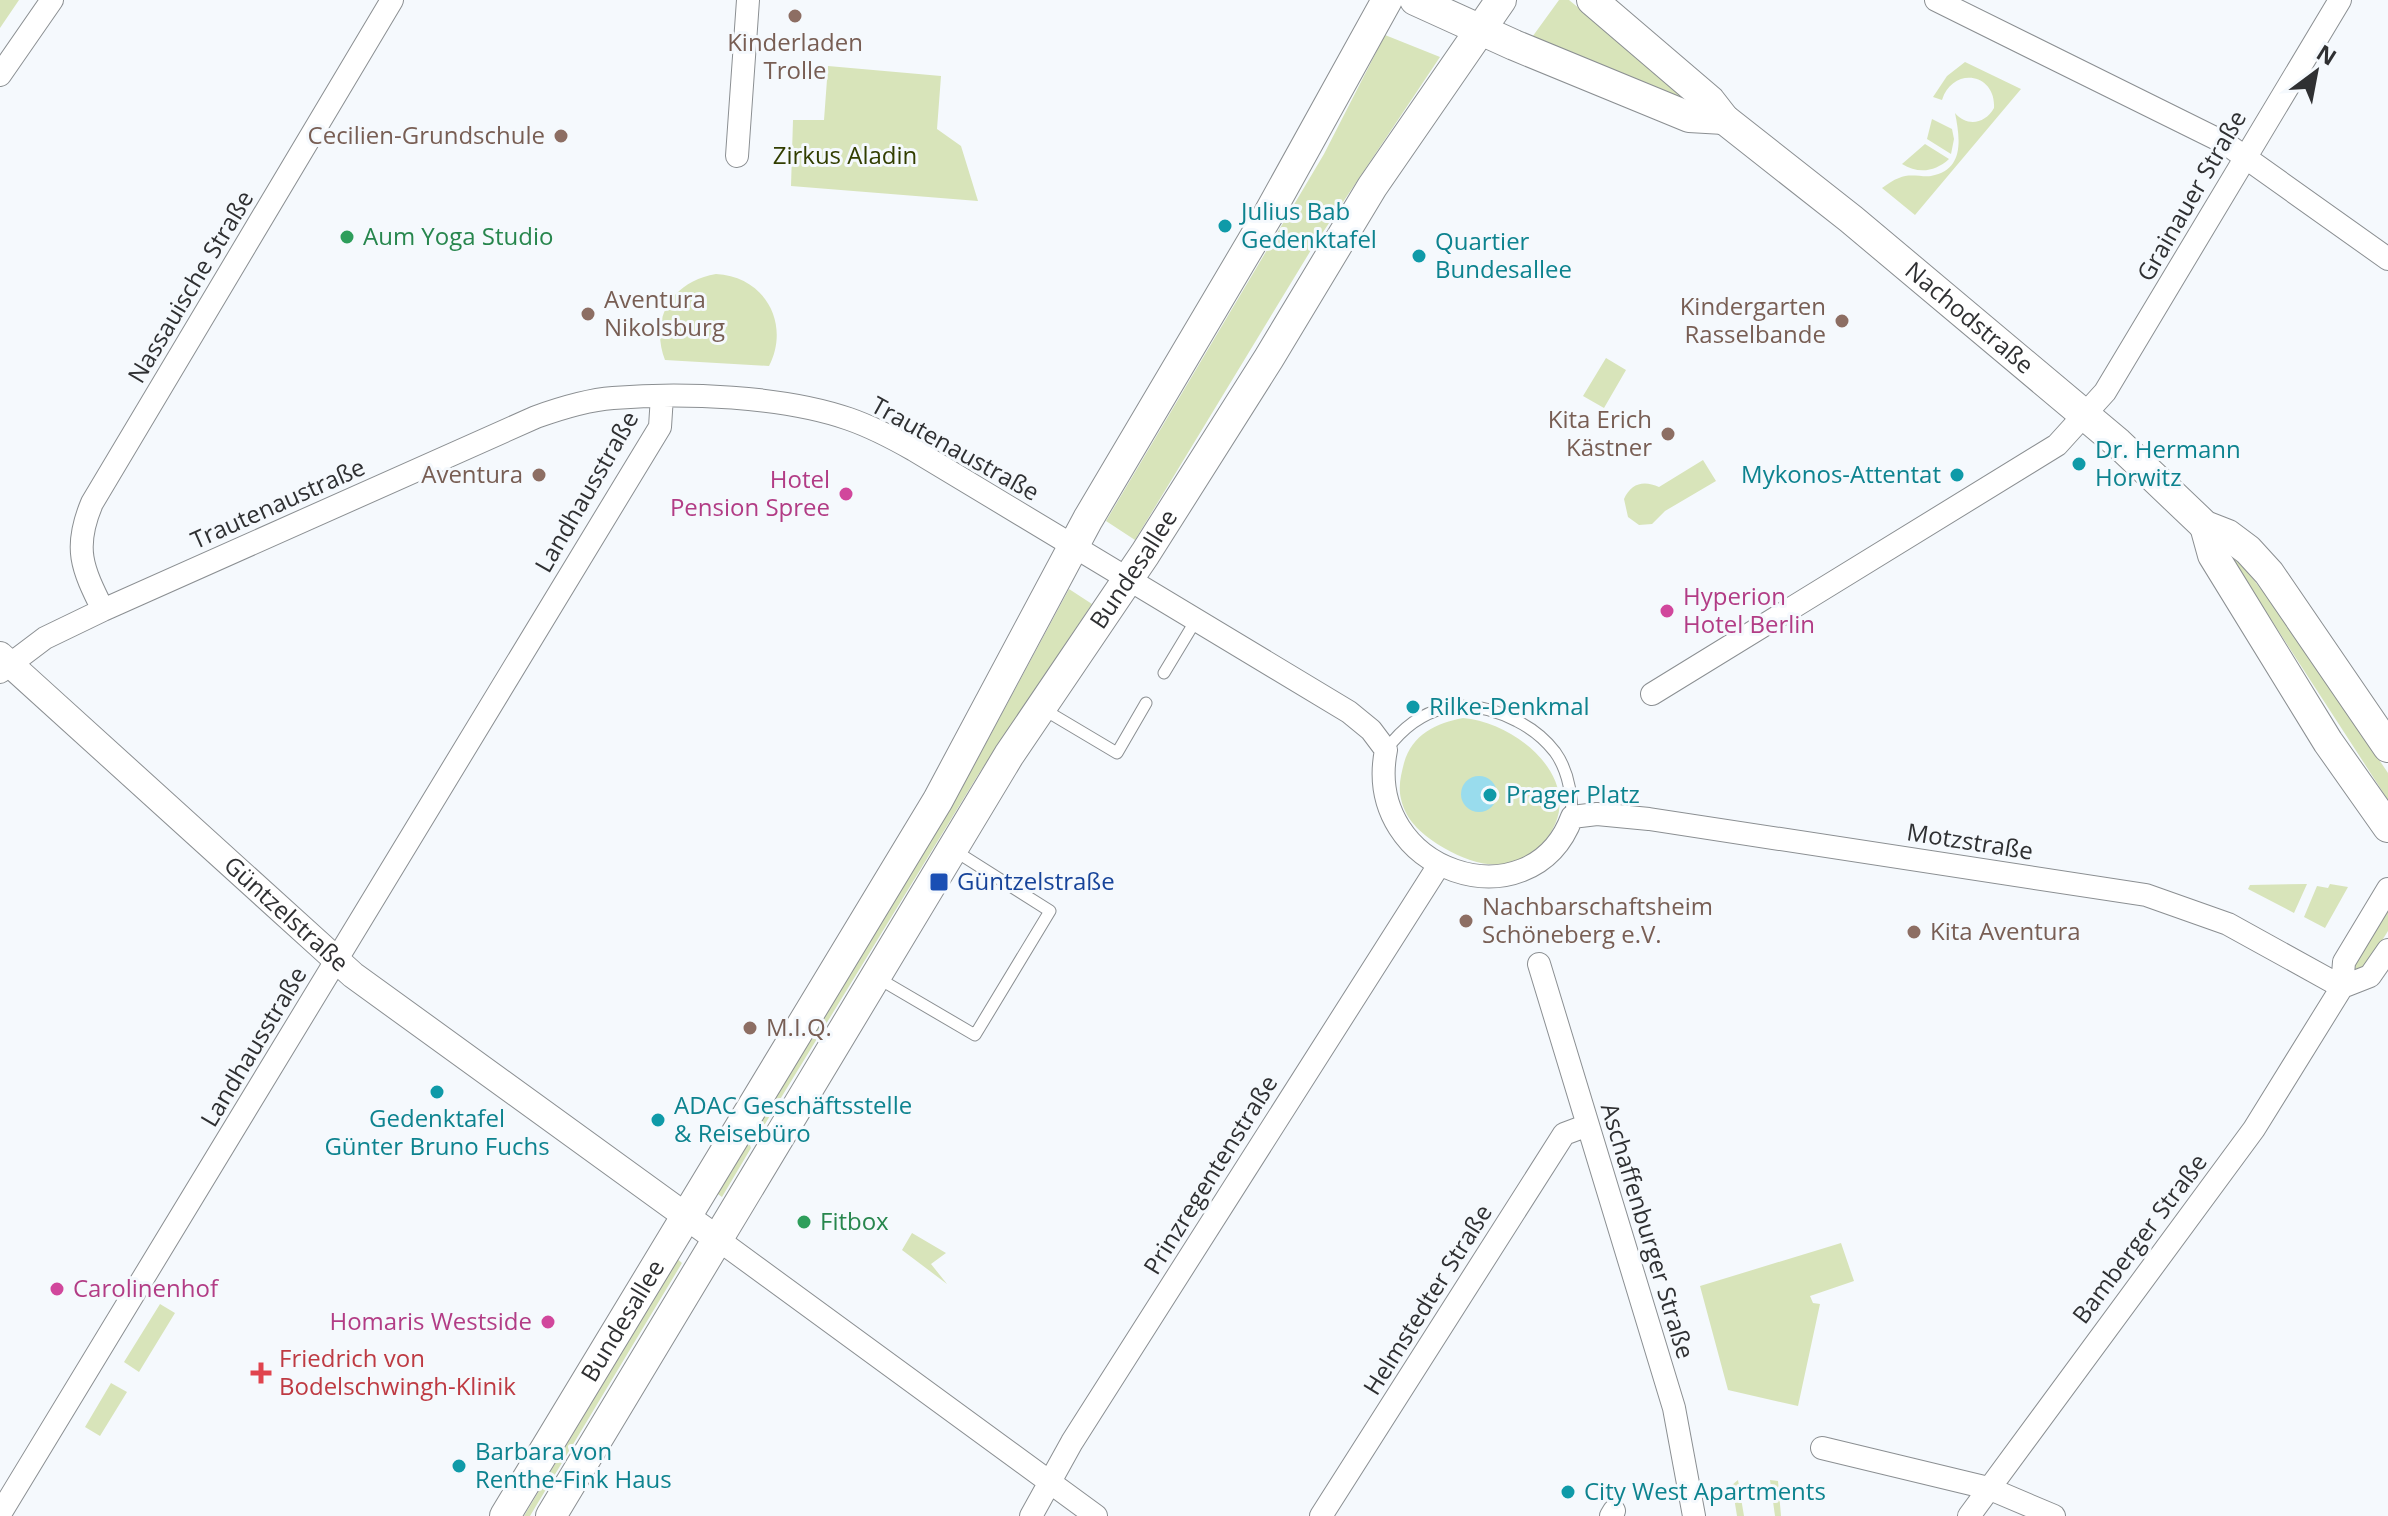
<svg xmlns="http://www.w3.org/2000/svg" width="2388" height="1516" font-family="'Open Sans',sans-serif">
<rect width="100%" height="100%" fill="#f5f9fd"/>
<path fill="#d8e4ba" d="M 0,0 L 19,0 L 0,28 Z
M 1559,0 L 1569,0 L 1694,103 L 1530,40 Z
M 1385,35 L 1440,57 L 1311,250 L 1135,540 L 1106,521 L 1324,154 Z
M 1965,62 L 2021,89 L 1915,215 L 1882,188 C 1888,184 1893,180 1899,178 C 1909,173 1920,177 1931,176 C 1965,170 1960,138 1955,113 C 1967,127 1985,124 1994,108 C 1996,73 1953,66 1942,100 L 1933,97 L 1947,76 Z
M 828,66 L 941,76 L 937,129 L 961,146 L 978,201 L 791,186 L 793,120 L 824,120 Z
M 1932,119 L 1952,129 L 1954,139 L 1951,154 L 1927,139 Z
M 1925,144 L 1949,159 C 1935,172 1918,174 1902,164 Z
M 716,274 C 764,276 791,323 769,366 L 665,360 C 649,318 673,281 716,274 Z
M 1606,358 L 1626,370 L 1604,408 L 1583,396 Z
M 1703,460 L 1716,481 L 1665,511 L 1652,524 L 1639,525 L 1628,517 L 1624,499 C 1631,483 1644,480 1659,487 Z
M 2224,547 L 2228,547 L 2282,616 L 2388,773 L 2388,800 Z
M 1069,589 L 1092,604 L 978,775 L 765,1124 L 762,1125 L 760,1123 L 971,771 Z
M 1463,718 C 1520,723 1593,786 1543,843 C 1514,875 1477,867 1444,848 C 1424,836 1406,822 1401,799 C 1398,786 1401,775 1404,763 C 1412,734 1437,723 1463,718 Z
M 2307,884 L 2294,913 L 2248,889 L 2250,885 Z
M 2330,884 L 2348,887 L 2325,928 L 2304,917 L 2317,886 L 2328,888 Z
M 2388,904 L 2388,931 L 2363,971 L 2348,973 Z
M 750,1145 L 751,1148 L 722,1197 L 715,1192 L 745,1146 Z
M 912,1233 L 946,1253 L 931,1264 L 947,1284 L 902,1250 Z
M 1841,1243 L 1854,1281 L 1810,1296 L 1813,1303 L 1820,1304 L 1798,1406 L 1728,1390 L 1700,1286 Z
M 675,1257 L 682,1263 L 530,1516 L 524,1516 L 663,1283 Z
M 160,1304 L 175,1313 L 139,1372 L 124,1362 Z
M 111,1383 L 127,1392 L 100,1436 L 85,1427 Z
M 1738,1480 L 1744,1516 L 1737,1516 L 1732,1485 Z
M 1770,1480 L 1778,1481 L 1781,1516 L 1775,1516 Z"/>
<path fill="#99dced" d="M1461 794a18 18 0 1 1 36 0a18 18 0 1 1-36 0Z"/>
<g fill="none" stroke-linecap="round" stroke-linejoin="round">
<g stroke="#8b8f92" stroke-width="13">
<path id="service" d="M 1164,673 L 1196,620
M 1043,709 L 1117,753 L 1146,703
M 1386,750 C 1420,704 1466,694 1517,721 C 1531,728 1545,739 1555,752 C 1568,770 1572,795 1572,817
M 876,977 L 975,1035 L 1050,911 L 952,849"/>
</g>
<g stroke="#8b8f92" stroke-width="24">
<path id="minor" d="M 1936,0 L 2225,143 L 2388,259
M 0,75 L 52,0
M 737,156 L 748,0
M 103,610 C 82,568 73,548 92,503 L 392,0
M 0,672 L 45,638 L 103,610 L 536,417 C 561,408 586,400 613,398 C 682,392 783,396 849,419 C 872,427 893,438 914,450 L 1349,712 L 1371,730 L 1386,750 C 1362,872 1531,927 1572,817 L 1597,814 L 1649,819 L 2146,895 L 2228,924 L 2342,987
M 1652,694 L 2057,445 L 2105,392 L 2340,0
M 1539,964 L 1674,1408 L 1694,1516
M 2342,987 L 2370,976 L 2388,950
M 716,1238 L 1096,1516
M 1822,1448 L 1988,1488 L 2054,1516
M 0,1514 L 660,427 L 662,396
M 1031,1516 L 1072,1442 L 1439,865
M 1321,1516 L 1564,1134 L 1588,1125
M 1611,1516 L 1614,1511
M 1969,1516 L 2254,1129 L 2342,987 L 2344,962 L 2388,889"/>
</g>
<g stroke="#8b8f92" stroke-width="28">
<g id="tertiary">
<path id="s1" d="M 0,655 L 353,975 L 716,1238"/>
</g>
</g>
<g stroke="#8b8f92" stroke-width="32">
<g id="secondary">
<path d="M 1415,0 L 1514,45 L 1689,117 L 1724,119"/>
<path id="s2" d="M 1592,0 L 1710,101 L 1724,119 L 1851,219 L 2118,443 L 2205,526 L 2228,535 L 2248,550 L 2269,573 L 2388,747"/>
<path d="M 2205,526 L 2213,555 L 2328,742 L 2388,827"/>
<path id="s3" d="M 505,1516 L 938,800 L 1088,519 L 1268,215 L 1387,0"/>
<path id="s4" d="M 551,1516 L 1009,755 L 1145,554 L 1269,358 L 1372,187 L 1501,0"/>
</g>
</g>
<use href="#service" stroke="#fff" stroke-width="11"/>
<use href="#minor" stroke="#fff" stroke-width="22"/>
<use href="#tertiary" stroke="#fff" stroke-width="26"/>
<use href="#secondary" stroke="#fff" stroke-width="30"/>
</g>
<g fill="#8d6e63" stroke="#f5f9fd" stroke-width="3">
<circle cx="795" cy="16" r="8"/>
<circle cx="561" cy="136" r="8"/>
<circle cx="588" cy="314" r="8"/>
<circle cx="1842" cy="321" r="8"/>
<circle cx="1668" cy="434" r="8"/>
<circle cx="539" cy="475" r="8"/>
<circle cx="1466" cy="921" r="8"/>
<circle cx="1914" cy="932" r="8"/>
<circle cx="750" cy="1028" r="8"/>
</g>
<g fill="#0f9aa8" stroke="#f5f9fd" stroke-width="3">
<circle cx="1225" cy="226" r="8"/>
<circle cx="1419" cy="256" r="8"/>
<circle cx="2079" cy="464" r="8"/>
<circle cx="1957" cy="475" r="8"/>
<circle cx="1413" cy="707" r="8"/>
<circle cx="1490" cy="795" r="8"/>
<circle cx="437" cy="1092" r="8"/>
<circle cx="658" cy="1120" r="8"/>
<circle cx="459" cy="1466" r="8"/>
<circle cx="1568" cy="1492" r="8"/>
</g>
<g fill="#2e9e5b" stroke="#f5f9fd" stroke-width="3">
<circle cx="347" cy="237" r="8"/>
<circle cx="804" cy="1222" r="8"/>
</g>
<g fill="#d1479c" stroke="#f5f9fd" stroke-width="3">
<circle cx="846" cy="494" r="8"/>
<circle cx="1667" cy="611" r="8"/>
<circle cx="57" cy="1289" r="8"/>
<circle cx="548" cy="1322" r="8"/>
</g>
<rect fill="#1a4fb4" stroke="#f5f9fd" stroke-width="3" x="929" y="872" width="20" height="20" rx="4"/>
<path fill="#e0444e" stroke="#f5f9fd" stroke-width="3" d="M257 1361h8v8h8v8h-8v8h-8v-8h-8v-8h8z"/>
<g text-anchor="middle" stroke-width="6" stroke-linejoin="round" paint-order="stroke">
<g font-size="24" fill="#785e54" stroke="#f5f9fd" text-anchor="end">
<text x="795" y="51" text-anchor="middle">Kinderladen<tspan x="795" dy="28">Trolle</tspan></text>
<text x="545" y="144">Cecilien-Grundschule</text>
<text x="604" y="308" text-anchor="start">Aventura<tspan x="604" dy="28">Nikolsburg</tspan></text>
<text x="1826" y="315">Kindergarten<tspan x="1826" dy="28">Rasselbande</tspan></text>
<text x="1652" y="428">Kita Erich<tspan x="1652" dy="28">Kästner</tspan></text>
<text x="523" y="483">Aventura</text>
<text x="1482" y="915" text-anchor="start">Nachbarschaftsheim<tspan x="1482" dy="28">Schöneberg e.V.</tspan></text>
<text x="1930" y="940" text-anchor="start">Kita Aventura</text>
<text x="766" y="1036" text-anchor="start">M.I.Q.</text>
</g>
<g font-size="24" fill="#323e00" stroke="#f5f9fd">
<text x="845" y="164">Zirkus Aladin</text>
</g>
<g font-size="24" fill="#2f3032" stroke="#f5f9fd">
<text transform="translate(2192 196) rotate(-60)" y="8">Grainauer Straße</text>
<text transform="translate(191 287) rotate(-59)" y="8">Nassauische Straße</text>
<text dy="8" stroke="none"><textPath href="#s2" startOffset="494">Nachodstraße</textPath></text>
<text transform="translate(955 449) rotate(29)" y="8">Trautenaustraße</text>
<text transform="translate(587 492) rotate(-60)" y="8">Landhausstraße</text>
<text transform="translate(278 504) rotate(-24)" y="8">Trautenaustraße</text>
<text dy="8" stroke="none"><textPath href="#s4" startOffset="1112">Bundesallee</textPath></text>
<text transform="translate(1970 842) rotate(9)" y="8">Motzstraße</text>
<text dy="8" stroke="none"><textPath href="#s1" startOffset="386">Güntzelstraße</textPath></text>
<text transform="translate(254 1047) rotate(-59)" y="8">Landhausstraße</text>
<text transform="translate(1211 1175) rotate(-58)" y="8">Prinzregentenstraße</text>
<text transform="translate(1647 1231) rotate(73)" y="8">Aschaffenburger Straße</text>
<text transform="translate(2140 1239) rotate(-53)" y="8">Bamberger Straße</text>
<text transform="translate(1428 1300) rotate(-58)" y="8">Helmstedter Straße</text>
<text dy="8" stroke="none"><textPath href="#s3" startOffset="228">Bundesallee</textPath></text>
</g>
<g font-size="24" fill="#0d838f" stroke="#f5f9fd" text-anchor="start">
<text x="1241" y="220">Julius Bab<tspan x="1241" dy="28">Gedenktafel</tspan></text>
<text x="1435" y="250">Quartier<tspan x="1435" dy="28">Bundesallee</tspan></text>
<text x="2095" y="458">Dr. Hermann<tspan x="2095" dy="28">Horwitz</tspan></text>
<text x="1941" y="483" text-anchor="end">Mykonos-Attentat</text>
<text x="1429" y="715">Rilke-Denkmal</text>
<text x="1506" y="803">Prager Platz</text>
<text x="674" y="1114">ADAC Geschäftsstelle<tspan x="674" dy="28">&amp; Reisebüro</tspan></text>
<text x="437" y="1127" text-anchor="middle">Gedenktafel<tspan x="437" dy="28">Günter Bruno Fuchs</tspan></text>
<text x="475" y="1460">Barbara von<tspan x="475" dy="28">Renthe-Fink Haus</tspan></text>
<text x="1584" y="1500">City West Apartments</text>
</g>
<g font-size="24" fill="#27864d" stroke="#f5f9fd" text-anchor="start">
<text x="363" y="245">Aum Yoga Studio</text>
<text x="820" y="1230">Fitbox</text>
</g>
<g font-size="24" fill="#b23c85" stroke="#f5f9fd" text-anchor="end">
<text x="830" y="488">Hotel<tspan x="830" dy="28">Pension Spree</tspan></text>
<text x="1683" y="605" text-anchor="start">Hyperion<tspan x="1683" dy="28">Hotel Berlin</tspan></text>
<text x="73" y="1297" text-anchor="start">Carolinenhof</text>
<text x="532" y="1330">Homaris Westside</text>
</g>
<g font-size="24" fill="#164399" stroke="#f5f9fd" text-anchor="start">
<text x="957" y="890">Güntzelstraße</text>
</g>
<g font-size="24" fill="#be3a42" stroke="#f5f9fd" text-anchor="start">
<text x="279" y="1367">Friedrich von<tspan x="279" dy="28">Bodelschwingh-Klinik</tspan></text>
</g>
</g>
<g transform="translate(2316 72) rotate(32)" stroke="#f5f9fd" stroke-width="6" paint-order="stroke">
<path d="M0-6L14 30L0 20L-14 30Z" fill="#2f3032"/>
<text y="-12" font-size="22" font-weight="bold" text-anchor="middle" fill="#2f3032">N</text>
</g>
</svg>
